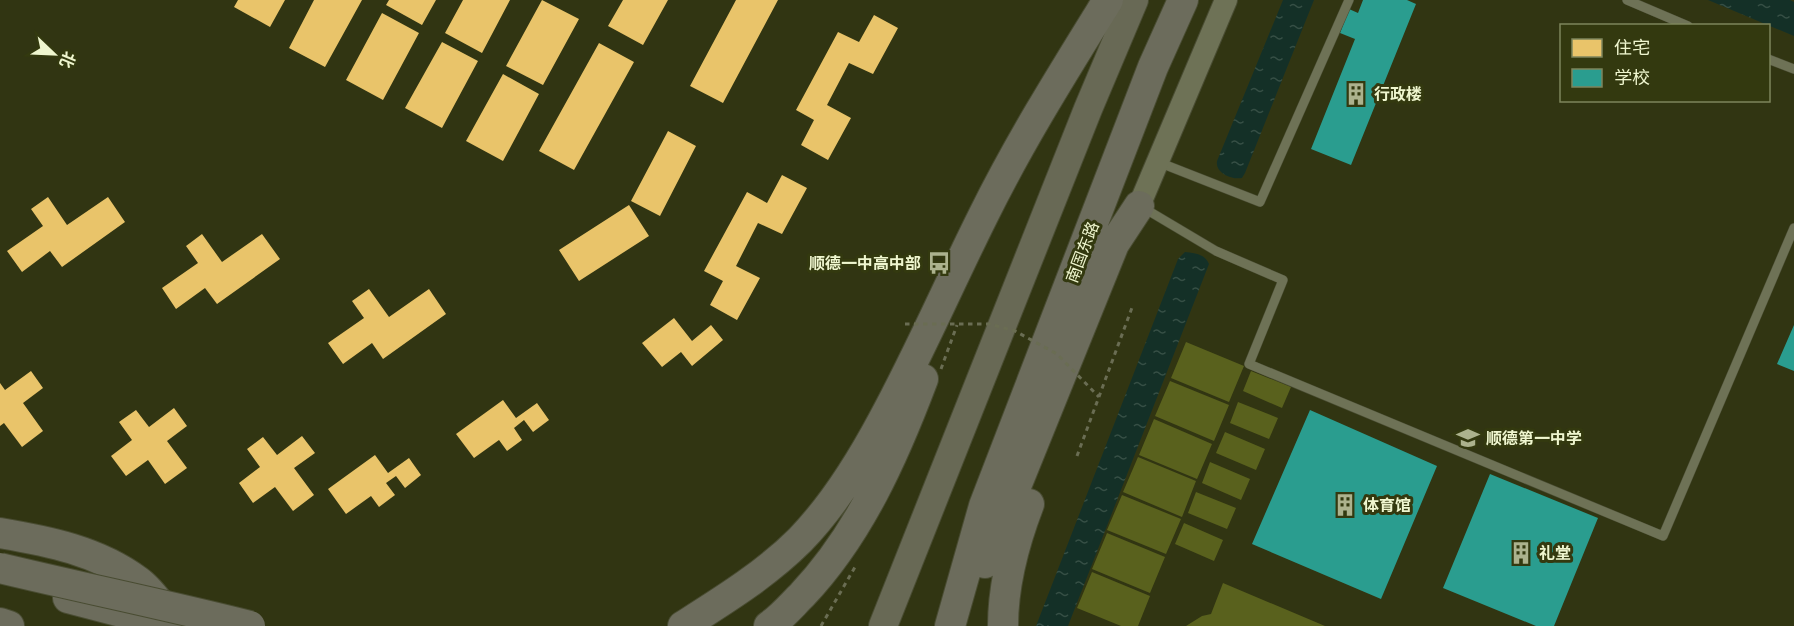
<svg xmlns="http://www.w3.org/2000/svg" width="1794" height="626" font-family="Karla,'Noto Sans SC',sans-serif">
<defs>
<pattern id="water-ripples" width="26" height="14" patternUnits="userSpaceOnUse" patternTransform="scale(1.5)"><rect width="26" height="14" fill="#143027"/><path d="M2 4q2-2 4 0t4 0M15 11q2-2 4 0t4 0" fill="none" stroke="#364f45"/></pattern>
</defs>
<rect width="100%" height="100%" fill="#313512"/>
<path fill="#59611d" d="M 1186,342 L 1244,366 L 1229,402 L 1171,378 Z
M 1251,371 L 1291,387 L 1282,408 L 1243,391 Z
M 1170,381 L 1229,405 L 1214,441 L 1155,416 Z
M 1238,402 L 1278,418 L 1269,439 L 1230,423 Z
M 1154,419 L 1212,444 L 1197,479 L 1139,455 Z
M 1225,432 L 1265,449 L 1256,470 L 1216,453 Z
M 1138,457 L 1196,481 L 1182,517 L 1123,492 Z
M 1210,462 L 1250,479 L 1241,500 L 1202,483 Z
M 1196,492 L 1236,508 L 1227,529 L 1188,513 Z
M 1122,495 L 1181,519 L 1166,554 L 1107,530 Z
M 1184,523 L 1223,540 L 1214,561 L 1175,544 Z
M 1107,533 L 1165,557 L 1150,593 L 1092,569 Z
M 1092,572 L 1150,596 L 1138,626 L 1121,626 L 1077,608 Z
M 1223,583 L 1325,626 L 1186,626 L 1202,616 L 1211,614 Z"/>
<path fill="url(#water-ripples)" d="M 1283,0 L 1314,0 L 1245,173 L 1242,178 C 1232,180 1215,173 1217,161 Z
M 1708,0 L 1790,0 L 1794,2 L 1794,36 Z
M 1185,252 C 1195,253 1205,254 1209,264 L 1068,626 L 1036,626 L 1178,259 Z"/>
<path fill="#e9c46a" d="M 238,0 L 285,0 L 270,27 L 234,7 Z
M 314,0 L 362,0 L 325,67 L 289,48 Z
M 389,0 L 436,0 L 422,25 L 386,5 Z
M 463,0 L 510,0 L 482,53 L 445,33 Z
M 542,0 L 579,19 L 543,85 L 506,66 Z
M 623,0 L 668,0 L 643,45 L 608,26 Z
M 736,0 L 778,0 L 723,103 L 690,86 Z
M 382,13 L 419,33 L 383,100 L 346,80 Z
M 874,15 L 898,28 L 873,74 L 849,63 L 827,105 L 851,118 L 828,160 L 801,145 L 814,120 L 796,110 L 838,32 L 859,42 Z
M 442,42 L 478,61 L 442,128 L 405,108 Z
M 599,43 L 634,62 L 574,170 L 539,151 Z
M 503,74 L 539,94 L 503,161 L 466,141 Z
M 668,131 L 696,146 L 660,216 L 631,201 Z
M 782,175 L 807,188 L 782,234 L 758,223 L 736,266 L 760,278 L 737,320 L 710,305 L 723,281 L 704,271 L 747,192 L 767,203 Z
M 48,197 L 67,225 L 108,197 L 125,222 L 62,267 L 50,251 L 22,272 L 7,251 L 43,226 L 31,209 Z
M 629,205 L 649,236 L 579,281 L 559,250 Z
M 202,234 L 222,262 L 262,234 L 280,259 L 217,304 L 205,288 L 176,309 L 162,288 L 198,263 L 186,246 Z
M 369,289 L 389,317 L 429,289 L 446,314 L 383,359 L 372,343 L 343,364 L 328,343 L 364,318 L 352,301 Z
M 674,318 L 692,341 L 711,325 L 723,340 L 692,366 L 681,352 L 662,367 L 642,343 Z
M 31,371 L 43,388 L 23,403 L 43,431 L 22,447 L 4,423 L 0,426 L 0,383 L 5,390 Z
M 503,400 L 516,418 L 537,403 L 549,420 L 533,432 L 524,420 L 514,428 L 522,440 L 507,451 L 499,440 L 474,458 L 456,434 Z
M 174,408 L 187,426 L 167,441 L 187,468 L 165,484 L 148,460 L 126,476 L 111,456 L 132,440 L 119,422 L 136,410 L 149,427 Z
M 302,436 L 315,453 L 294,468 L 314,495 L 293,511 L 275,487 L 253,503 L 239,483 L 260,467 L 247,449 L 263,437 L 277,455 Z
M 375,455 L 388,473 L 409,458 L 421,475 L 405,488 L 396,476 L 386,483 L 395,495 L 379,507 L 371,496 L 346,514 L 328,489 Z"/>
<path fill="#2a9d8f" d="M 1363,0 L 1407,0 L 1416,4 L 1351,165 L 1311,149 L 1355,39 L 1340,33 L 1349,9 L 1358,13 Z
M 1794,325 L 1794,371 L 1777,364 Z
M 1310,410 L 1437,466 L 1381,599 L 1252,544 Z
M 1490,474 L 1598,518 L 1554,626 L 1536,626 L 1443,588 Z"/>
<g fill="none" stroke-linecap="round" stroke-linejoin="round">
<g stroke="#494c32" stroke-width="10">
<path id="service" d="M 1627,0 L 1688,26
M 1768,59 L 1794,69
M 1158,162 L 1260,202 L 1349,0
M 1142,207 L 1216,251 L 1283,280 L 1249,364 L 1663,536 L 1794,228"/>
</g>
<g stroke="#494c32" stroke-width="24">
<path id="tertiary" d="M 1139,206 L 1226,0"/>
</g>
<g stroke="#494c32" stroke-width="30">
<path id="primary" d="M 883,626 L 1088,109 L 1134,0"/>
</g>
<g stroke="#494c32" stroke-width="32">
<path id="trunk" d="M 0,533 C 48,541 98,551 138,581 C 153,592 165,612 177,626
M 985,563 L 1114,244 L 1139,206
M 68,598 L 175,626
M 0,623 L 9,626
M 683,626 C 724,600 766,574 800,540 C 834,505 860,463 883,420 C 919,354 949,284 983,216 C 1020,141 1064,71 1108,0
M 769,626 C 782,617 791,606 802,595 C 859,535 894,456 923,379
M 950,626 L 984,506 L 1153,67 L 1183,0
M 1003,626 C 1003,584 1014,543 1029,504"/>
</g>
<path stroke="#6a6d53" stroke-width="3" stroke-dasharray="4.5 4.5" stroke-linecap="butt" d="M 941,369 L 957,325
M 1077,456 L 1133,305
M 821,626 L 855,567"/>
<use href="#service" stroke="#6e7256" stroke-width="9"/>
<use href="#tertiary" stroke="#6e7256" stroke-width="22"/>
<use href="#primary" stroke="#686955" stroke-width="28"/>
<use href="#trunk" stroke="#6c6c5c" stroke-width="30"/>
<g stroke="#494c32" stroke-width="32" stroke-linecap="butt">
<path id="trunk-bridge" d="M 0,568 C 83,588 167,605 250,626"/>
</g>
<path stroke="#6a6d53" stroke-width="3" stroke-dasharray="4.5 4.5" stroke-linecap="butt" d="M 905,324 L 989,324 L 1015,331 L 1057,354 L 1099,397"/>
<use href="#trunk-bridge" stroke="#6c6c5c" stroke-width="30"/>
</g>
<defs>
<g id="building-bare" transform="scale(1.8)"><path d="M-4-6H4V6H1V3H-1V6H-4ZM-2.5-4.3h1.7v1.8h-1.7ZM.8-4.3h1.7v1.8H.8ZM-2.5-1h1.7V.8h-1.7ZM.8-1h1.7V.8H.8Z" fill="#acb28d" stroke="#33390f" stroke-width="2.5" paint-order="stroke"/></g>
<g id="bus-bare" transform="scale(1.8)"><path d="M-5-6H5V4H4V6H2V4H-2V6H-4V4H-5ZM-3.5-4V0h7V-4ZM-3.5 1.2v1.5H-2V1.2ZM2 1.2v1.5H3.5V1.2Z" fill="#acb28d" stroke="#33390f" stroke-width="2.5" paint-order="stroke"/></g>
<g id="school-bare" transform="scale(1.8)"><path d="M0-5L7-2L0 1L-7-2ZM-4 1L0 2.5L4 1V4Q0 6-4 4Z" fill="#acb28d" stroke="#33390f" stroke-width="2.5" paint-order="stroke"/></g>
</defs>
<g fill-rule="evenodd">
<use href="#building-bare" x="1356" y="94"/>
<use href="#bus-bare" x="939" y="263"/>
<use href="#school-bare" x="1468" y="438"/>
<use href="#building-bare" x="1345" y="505"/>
<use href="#building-bare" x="1521" y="553"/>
</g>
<g text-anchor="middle" stroke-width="6" stroke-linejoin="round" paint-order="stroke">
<g font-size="16" font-weight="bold" fill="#eff6cf" stroke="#33390f" text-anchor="start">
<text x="1374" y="100">行政楼</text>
<text x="921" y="269" text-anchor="end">顺德一中高中部</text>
<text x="1486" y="444">顺德第一中学</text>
<text x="1363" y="511">体育馆</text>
<text x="1539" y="559">礼堂</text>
</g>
<g font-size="16" fill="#eff6cf" stroke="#33390f">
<text transform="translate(1082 252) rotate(-69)" y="6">南国东路</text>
</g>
</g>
<rect x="1560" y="24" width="210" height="78" fill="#33390f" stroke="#7e855c" stroke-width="1.5"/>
<rect x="1572" y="39" width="30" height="18" fill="#e9c46a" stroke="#7e855c" stroke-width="1.5"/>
<text x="1614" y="54" font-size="18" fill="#eff6cf">住宅</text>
<rect x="1572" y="69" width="30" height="18" fill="#2a9d8f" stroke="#7e855c" stroke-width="1.5"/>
<text x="1614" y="84" font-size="18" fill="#eff6cf">学校</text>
<g transform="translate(54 54) rotate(113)" stroke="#33390f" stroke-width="4.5" paint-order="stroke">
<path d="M0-4.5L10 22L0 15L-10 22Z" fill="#eff6cf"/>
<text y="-9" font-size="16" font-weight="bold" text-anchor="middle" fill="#eff6cf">北</text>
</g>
</svg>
